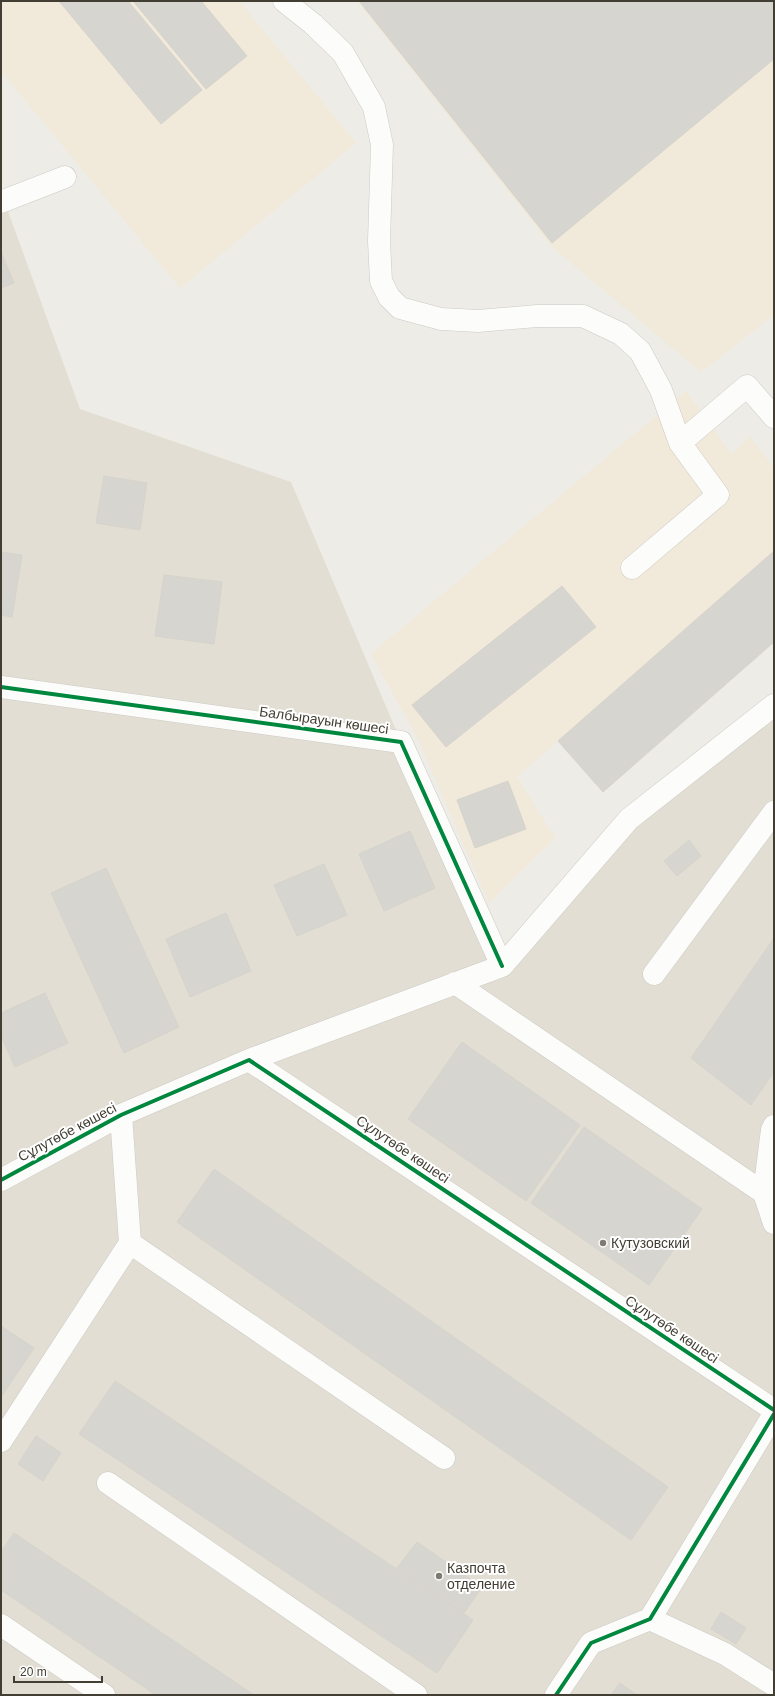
<svg xmlns="http://www.w3.org/2000/svg" width="775" height="1696" font-family="Arial,sans-serif">
<rect width="100%" height="100%" fill="#eeece6"/>
<path fill="#e2ded3" d="M 1,192 L 80,409 L 291,482 L 401,742 L 502,966 L 629,819 L 774,705 L 774,1695 L 1,1695 Z"/>
<path fill="#f1e9d9" d="M 1,1 L 239,1 L 356,143 L 180,288 L 1,71 Z
M 357,1 L 774,1 L 774,315 L 701,372 L 552,247 Z
M 686,391 L 731,454 L 750,437 L 774,468 L 774,642 L 603,792 L 558,741 L 517,777 L 555,838 L 489,903 L 419,741 L 371,654 Z"/>
<path fill="#d7d5cf" stroke="#d6d3cc" d="M 59,1 L 128,1 L 202,90 L 161,124 Z
M 133,1 L 201,1 L 247,56 L 206,89 Z
M 359,1 L 774,1 L 774,59 L 552,243 Z
M 1,252 L 14,283 L 1,288 Z
M 104,476 L 147,483 L 140,530 L 96,523 Z
M 774,551 L 774,642 L 603,792 L 558,741 Z
M 1,552 L 22,555 L 12,617 L 1,615 Z
M 164,575 L 222,582 L 214,644 L 155,636 Z
M 562,586 L 596,627 L 446,747 L 412,705 Z
M 508,781 L 526,829 L 475,848 L 457,800 Z
M 410,831 L 435,888 L 384,911 L 359,854 Z
M 689,840 L 701,856 L 677,876 L 664,861 Z
M 324,864 L 347,915 L 297,936 L 274,885 Z
M 106,868 L 179,1027 L 124,1053 L 51,893 Z
M 226,913 L 251,971 L 190,997 L 166,939 Z
M 774,938 L 774,1072 L 751,1105 L 691,1058 Z
M 45,993 L 68,1043 L 15,1067 L 1,1036 L 1,1013 Z
M 462,1042 L 580,1125 L 526,1201 L 408,1119 Z
M 584,1127 L 702,1209 L 649,1285 L 531,1203 Z
M 214,1169 L 668,1487 L 631,1540 L 177,1222 Z
M 1,1326 L 34,1348 L 1,1397 Z
M 115,1381 L 473,1620 L 437,1673 L 79,1434 Z
M 36,1436 L 61,1453 L 43,1481 L 18,1464 Z
M 14,1533 L 254,1695 L 156,1695 L 1,1590 L 1,1552 Z
M 417,1542 L 482,1587 L 464,1613 L 397,1568 Z
M 721,1612 L 746,1628 L 736,1644 L 711,1629 Z
M 620,1683 L 637,1695 L 611,1695 Z"/>
<g fill="none" stroke-linecap="round" stroke-linejoin="round">
<g stroke="#cccac4" stroke-width="23">
<path id="minor" d="M 284,1 L 313,24 L 343,53 L 374,107 L 382,145 L 379,241 L 381,281 L 389,297 L 400,308 L 441,319 L 478,321 L 537,316 L 583,316 L 621,334 L 640,351 L 661,390 L 680,443
M 1,202 L 65,177
M 632,568 L 718,495 L 680,443 L 747,386 L 774,417
M 1,687 L 401,742 L 502,966
M 654,974 L 774,812
M 455,983 L 764,1193
M 249,1060 L 502,966 L 629,819 L 774,705
M 774,1126 L 772,1130 L 764,1193 L 774,1223
M 1,1180 L 121,1115 L 249,1060 L 774,1410
M 130,1243 L 444,1458
M 1,1441 L 130,1243 L 121,1115
M 108,1483 L 416,1695
M 650,1619 L 725,1654 L 774,1685
M 1,1625 L 104,1695
M 556,1695 L 591,1643 L 650,1619 L 774,1414"/>
</g>
<use href="#minor" stroke="#fcfcfb" stroke-width="22"/>
<g stroke="#fff" stroke-width="6">
<path id="cycleway" d="M 1,687 L 401,742 L 502,966
M 1,1180 L 121,1115 L 249,1060 L 774,1410
M 556,1695 L 591,1643 L 650,1619 L 774,1414"/>
</g>
<use href="#cycleway" stroke="#00873e" stroke-width="4"/>
</g>
<g fill="#7e7b72" stroke="#fff" stroke-width="1.5">
<circle cx="603" cy="1243" r="4"/>
<circle cx="439" cy="1576" r="4"/>
</g>
<g text-anchor="middle" stroke-width="4" stroke-linejoin="round" paint-order="stroke">
<g font-size="14" fill="#423e33" stroke="#fff">
<text transform="translate(324 720) rotate(8)" y="5">Балбырауын көшесі</text>
<text transform="translate(67 1132) rotate(-28)" y="5">Сұлутөбе көшесі</text>
<text transform="translate(403 1149) rotate(34)" y="5">Сұлутөбе көшесі</text>
<text transform="translate(672 1329) rotate(34)" y="5">Сұлутөбе көшесі</text>
</g>
<g font-size="14" fill="#423e33" stroke="#fff" text-anchor="start">
<text x="611" y="1248">Кутузовский</text>
<text x="447" y="1573">Казпочта<tspan x="447" dy="16">отделение</tspan></text>
</g>
</g>
<rect width="775" height="1696" fill="none" stroke="#423e33" stroke-width="4"/>
<path d="M14 1676v6h88v-6" fill="none" stroke="#423e33" stroke-width="2"/>
<text x="20" y="1676" font-size="12" fill="#423e33" stroke="#ffffff" stroke-width="3" paint-order="stroke">20 m</text>
</svg>
